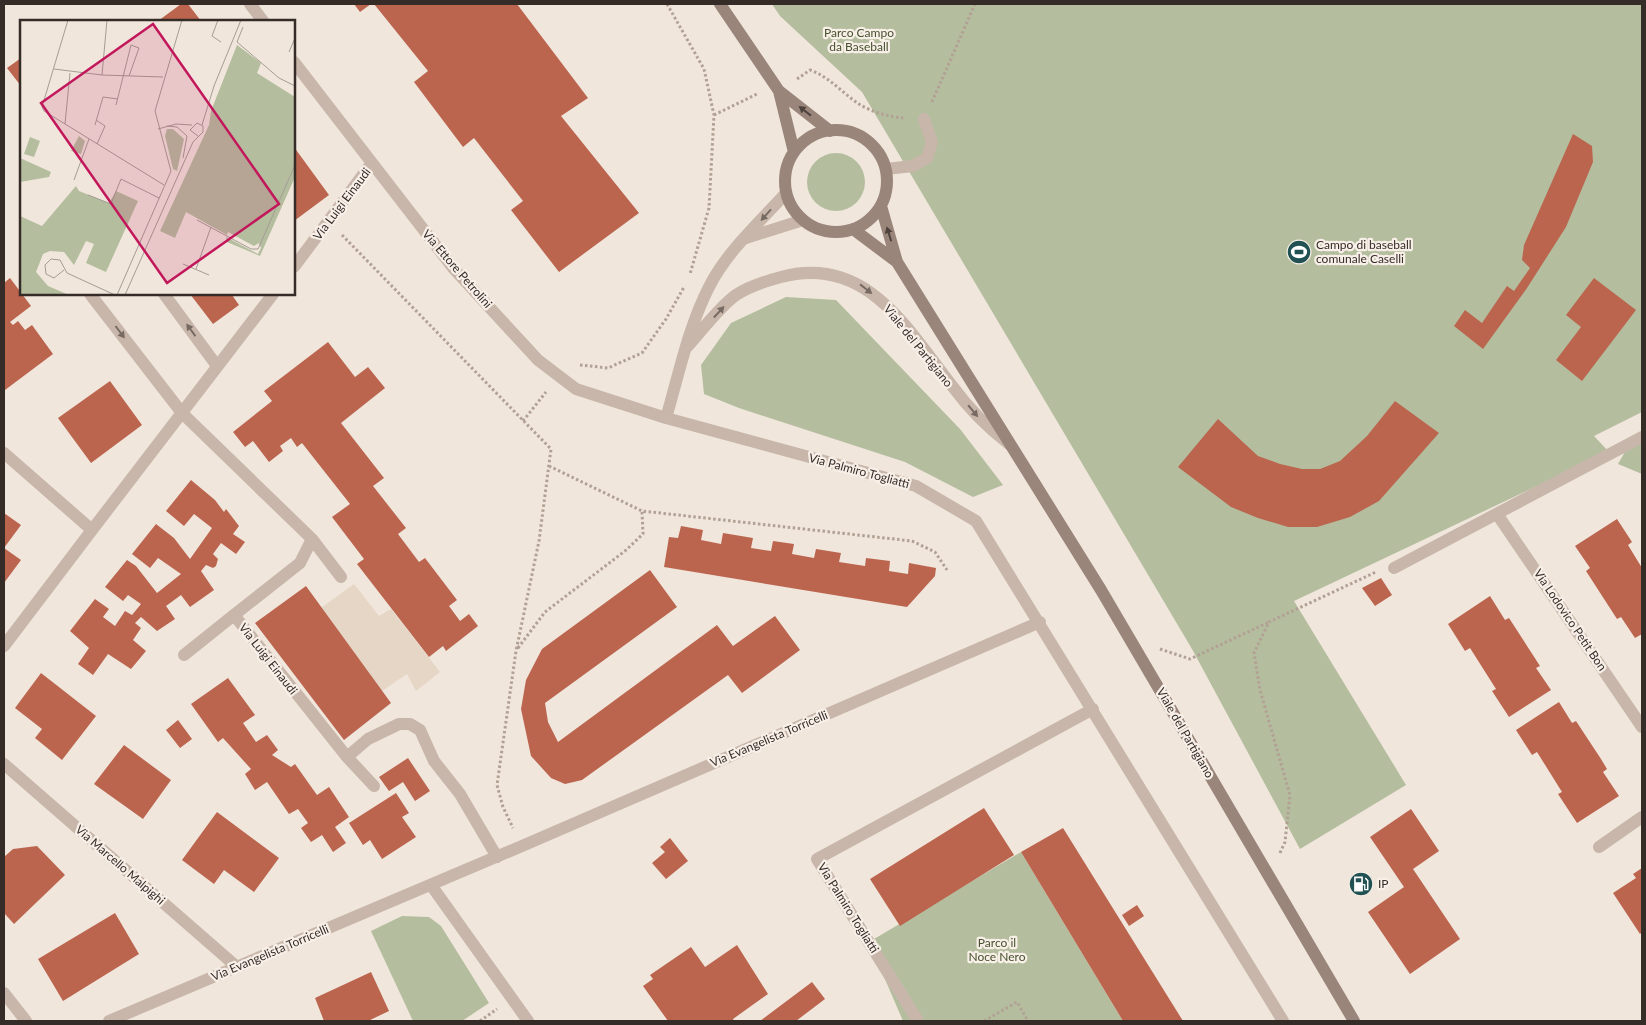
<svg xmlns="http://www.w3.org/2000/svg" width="1646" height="1025" font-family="Lato,sans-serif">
<rect width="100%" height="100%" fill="#f0e6dc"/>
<path fill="#b4be9e" d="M 772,4 L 1642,4 L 1642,412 L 1594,436 L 1609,452 L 1294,601 L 1406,785 L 1300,849 L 1192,649 L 862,92 L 780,16 Z
M807 182a29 29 0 1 1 58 0a29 29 0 1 1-58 0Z
M 786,297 L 836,300 L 960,429 L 1003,485 L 973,497 L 905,462 L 739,408 L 704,394 L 701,365 L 731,323 Z
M 1642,437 L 1642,474 L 1618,464 L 1630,443 Z
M 1021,852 L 1123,1021 L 903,1021 L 869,942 Z
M 402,916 L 429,917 L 441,926 L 489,1003 L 462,1021 L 413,1021 L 371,931 Z"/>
<path fill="#e6d6c5" d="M 354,584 L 379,616 L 391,609 L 440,672 L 416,691 L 407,674 L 382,691 L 321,608 Z"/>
<path fill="#bb654f" d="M 181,4 L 188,4 L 201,21 L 158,21 Z
M 354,4 L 371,4 L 360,12 Z
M 374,4 L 517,4 L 588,98 L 561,116 L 639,213 L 559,272 L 511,210 L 523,201 L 474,138 L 463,147 L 414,82 L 428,71 Z
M 21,58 L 21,86 L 7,68 Z
M 1573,134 L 1592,146 L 1593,162 L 1566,227 L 1527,288 L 1483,349 L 1454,326 L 1465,310 L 1482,323 L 1507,286 L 1514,291 L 1530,268 L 1522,260 L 1524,245 Z
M 294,147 L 329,195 L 294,221 Z
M 10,278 L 31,306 L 10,322 L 13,325 L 18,321 L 25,330 L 32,325 L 53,354 L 5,390 L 4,283 Z
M 1594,278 L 1636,310 L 1582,381 L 1556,360 L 1581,327 L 1566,315 Z
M 190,294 L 233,294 L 232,295 L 239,305 L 213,324 Z
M 328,342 L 355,377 L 368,367 L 385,388 L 341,423 L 384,478 L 373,486 L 406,528 L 398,534 L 419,562 L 425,558 L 457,600 L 449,606 L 460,621 L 469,614 L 478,626 L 446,651 L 443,646 L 429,657 L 357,564 L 364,559 L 332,517 L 350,504 L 302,443 L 297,447 L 291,438 L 280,446 L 283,451 L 269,462 L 253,441 L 245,447 L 233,432 L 272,401 L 264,391 Z
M 110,381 L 142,425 L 91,463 L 58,418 Z
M 1395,401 L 1439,433 L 1379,501 L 1350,517 L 1317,527 L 1288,527 L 1258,518 L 1231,507 L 1178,467 L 1218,419 L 1258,456 L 1280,464 L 1302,469 L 1320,469 L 1340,461 L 1367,436 Z
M 191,480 L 215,500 L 224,512 L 226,509 L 239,526 L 233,534 L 245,542 L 236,554 L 221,543 L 213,554 L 218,559 L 216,566 L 213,568 L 206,565 L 201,571 L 214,590 L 190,607 L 181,595 L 166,606 L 175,619 L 157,631 L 141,617 L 135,623 L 141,628 L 133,640 L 146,651 L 131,669 L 108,654 L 93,675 L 78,664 L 89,648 L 70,631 L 95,599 L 109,609 L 103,617 L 115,626 L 125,611 L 132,615 L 141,604 L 128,595 L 123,601 L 105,587 L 127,560 L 136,566 L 157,593 L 181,574 L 158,558 L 150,568 L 132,554 L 156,524 L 174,538 L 190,559 L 212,528 L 194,514 L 184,526 L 166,511 Z
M 4,513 L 21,525 L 4,548 L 21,560 L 4,583 Z
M 1617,519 L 1632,542 L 1628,545 L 1642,568 L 1642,634 L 1635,638 L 1621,617 L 1617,619 L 1586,571 L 1590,568 L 1575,546 Z
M 681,526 L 703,530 L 701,540 L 721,544 L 723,533 L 753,538 L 751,548 L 771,551 L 773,541 L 794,544 L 792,554 L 814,558 L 816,549 L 841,553 L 839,562 L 865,566 L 866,558 L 890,561 L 889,571 L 908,574 L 909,563 L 936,568 L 935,576 L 907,607 L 664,567 L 669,537 L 678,538 Z
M 650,570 L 677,607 L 545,703 L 548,722 L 558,742 L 717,625 L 733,646 L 775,616 L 800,650 L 742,693 L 728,675 L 582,780 L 565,784 L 551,778 L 531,756 L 521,709 L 526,680 L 542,649 Z
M 1381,578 L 1392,595 L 1375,606 L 1362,588 Z
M 306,586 L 391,703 L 344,740 L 255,623 Z
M 1490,596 L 1505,620 L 1509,618 L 1540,666 L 1536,668 L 1551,690 L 1509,717 L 1492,691 L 1496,689 L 1470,648 L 1465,651 L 1448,624 Z
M 41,673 L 96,716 L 62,760 L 35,738 L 42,729 L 15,708 Z
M 228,678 L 255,715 L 243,723 L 256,742 L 267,735 L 278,750 L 272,755 L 291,767 L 295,764 L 317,795 L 329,787 L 349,817 L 335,827 L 346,843 L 333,852 L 322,835 L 311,842 L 301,828 L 308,823 L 298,809 L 289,814 L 267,782 L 255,790 L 245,774 L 251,769 L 223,738 L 218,742 L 191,704 Z
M 1559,702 L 1572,723 L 1576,721 L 1601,759 L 1607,769 L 1603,772 L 1619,796 L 1577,823 L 1558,794 L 1562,792 L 1537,752 L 1532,755 L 1516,730 Z
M 178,720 L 192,739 L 180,748 L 166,730 Z
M 124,745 L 171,780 L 143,819 L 94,784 Z
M 408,758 L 430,791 L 415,801 L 403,782 L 389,791 L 379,777 Z
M 396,793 L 409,813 L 402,817 L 416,837 L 382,859 L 370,840 L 363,845 L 349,823 Z
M 984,808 L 1014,855 L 900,926 L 870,879 Z
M 1411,809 L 1439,851 L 1413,869 L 1460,939 L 1410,974 L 1368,912 L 1404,887 L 1370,837 Z
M 217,812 L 279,858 L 254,892 L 224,870 L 214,884 L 182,860 Z
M 1063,828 L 1183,1021 L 1123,1021 L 1021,852 Z
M 670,838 L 688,861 L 666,879 L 652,863 L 665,852 L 660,847 Z
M 37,846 L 65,875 L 14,924 L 4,913 L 4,857 L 13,849 Z
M 1642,868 L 1642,932 L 1640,934 L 1613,893 L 1636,878 L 1633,874 Z
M 1137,905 L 1144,916 L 1129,926 L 1122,915 Z
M 115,913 L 139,954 L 63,1001 L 38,959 Z
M 737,945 L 768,994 L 733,1019 L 734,1021 L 668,1021 L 643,986 L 653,979 L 650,975 L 691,947 L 705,967 Z
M 371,972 L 389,1011 L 368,1021 L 324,1021 L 315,998 Z
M 812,982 L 825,999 L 796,1021 L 760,1021 Z"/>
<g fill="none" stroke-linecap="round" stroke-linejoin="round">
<path stroke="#b2a094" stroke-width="3" stroke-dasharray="2.5 2.5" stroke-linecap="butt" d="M 667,4 L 704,69 L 714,115 L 709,208 L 690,274
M 797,79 L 810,70 C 830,77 842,93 859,104 C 871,112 890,117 904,118
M 932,102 L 975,4
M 714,115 L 757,94
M 342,235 L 551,449 L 539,541 L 516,651 L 497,785 L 503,807 L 513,828
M 580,365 L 608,368 L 642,353 L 666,319 L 684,287
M 523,421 L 546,392
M 549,466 L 642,511
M 518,648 L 545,612 L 625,551 L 643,534 L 642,511 L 912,541 L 935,552 L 947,570
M 1160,649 L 1190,659 L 1269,622
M 1280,853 L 1285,842 L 1290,795 L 1260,690 L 1254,653 L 1269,622 L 1376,572
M 480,1021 L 497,1009
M 984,1021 L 1017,1002 L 1028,1021"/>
<path stroke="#c7b6a9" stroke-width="12" d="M 886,169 L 913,166 L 927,158 L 932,142 L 924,119"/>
<path stroke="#c7b6a9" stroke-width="12" d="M 250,4 L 263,21
M 294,62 L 454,269 L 538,360 L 576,389 L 666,418 L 916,486 L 976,521 L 1283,1021
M 746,238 L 803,220
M 294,267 L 371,164
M 90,294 L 182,413 L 312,539 L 341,577
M 164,294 L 217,366
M 686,348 C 700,333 720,306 736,295 C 749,286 766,281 781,277 C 867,254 908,330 953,387 C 969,409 987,427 1009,444
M 666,418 C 679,374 688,328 709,287 C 727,251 760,222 786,193
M 4,453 L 92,530 L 4,646
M 1497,514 L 1642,727
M 92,530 L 273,294
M 312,539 L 300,563 L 234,615 L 347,757 L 374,786
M 1394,568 L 1642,437
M 184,655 L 234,615
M 347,757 L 368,739 L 399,724 L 410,724 L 420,730 L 434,761 L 460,794 L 497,857
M 4,764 L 237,967
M 1599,847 L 1642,817
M 431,885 L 528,1021
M 4,993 L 26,1021
M 109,1021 L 522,846 L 1040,622
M 918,1021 L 817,859 L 1093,709"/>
<path stroke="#9a857b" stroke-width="12" d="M 720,4 L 779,91 L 830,131
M 779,91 L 794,152
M785 181a51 51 0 1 1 102 0a51 51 0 1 1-102 0Z
M 881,206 L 897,262 L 1101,590 L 1354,1021
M 853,229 L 897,262"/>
</g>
<defs><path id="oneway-solid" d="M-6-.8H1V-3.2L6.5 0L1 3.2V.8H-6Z" transform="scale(1.25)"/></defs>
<g fill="#4e423d">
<use href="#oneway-solid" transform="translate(805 111) rotate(-142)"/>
<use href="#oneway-solid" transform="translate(889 234) rotate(-107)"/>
</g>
<g fill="#776a62">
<use href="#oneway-solid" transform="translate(766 215) rotate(132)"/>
<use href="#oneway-solid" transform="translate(866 289) rotate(38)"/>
<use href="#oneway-solid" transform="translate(719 312) rotate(-47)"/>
<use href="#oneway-solid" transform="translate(191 330) rotate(-126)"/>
<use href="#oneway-solid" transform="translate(120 332) rotate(53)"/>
<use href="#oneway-solid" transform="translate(973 411) rotate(50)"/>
</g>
<defs>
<g id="stadium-disc" transform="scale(1.25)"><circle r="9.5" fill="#225153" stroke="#f8f0e8"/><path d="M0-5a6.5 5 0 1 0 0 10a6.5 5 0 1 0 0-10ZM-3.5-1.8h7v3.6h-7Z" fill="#fff"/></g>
<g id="fuel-disc" transform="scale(1.25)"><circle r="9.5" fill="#225153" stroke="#f8f0e8"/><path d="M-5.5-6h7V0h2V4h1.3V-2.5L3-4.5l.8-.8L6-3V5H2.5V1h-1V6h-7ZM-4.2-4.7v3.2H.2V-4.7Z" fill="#fff"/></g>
</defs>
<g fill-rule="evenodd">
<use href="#stadium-disc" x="1299" y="252"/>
<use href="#fuel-disc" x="1361" y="884"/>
</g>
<g text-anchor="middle" stroke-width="4.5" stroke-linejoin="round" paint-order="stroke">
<g font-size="12" fill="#46512e" stroke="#f8f0e8">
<text x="859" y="37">Parco Campo<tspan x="859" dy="14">da Baseball</tspan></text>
<text x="997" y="947">Parco il<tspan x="997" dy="14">Noce Nero</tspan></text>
</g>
<g font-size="12" fill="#352c28" stroke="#f8f0e8">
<text transform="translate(342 204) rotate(-53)" y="4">Via Luigi Einaudi</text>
<text transform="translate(457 269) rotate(49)" y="4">Via Ettore Petrolini</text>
<text transform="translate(918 346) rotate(51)" y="4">Viale del Partigiano</text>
<text transform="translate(859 471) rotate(15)" y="4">Via Palmiro Togliatti</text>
<text transform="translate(1570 620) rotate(56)" y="4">Via Lodovico Petit Bon</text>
<text transform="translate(268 659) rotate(52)" y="4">Via Luigi Einaudi</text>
<text transform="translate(1185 733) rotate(60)" y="4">Viale del Partigiano</text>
<text transform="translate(769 739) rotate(-23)" y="4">Via Evangelista Torricelli</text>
<text transform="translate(120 865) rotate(41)" y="4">Via Marcello Malpighi</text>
<text transform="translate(848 908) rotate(58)" y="4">Via Palmiro Togliatti</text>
<text transform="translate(270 953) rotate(-23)" y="4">Via Evangelista Torricelli</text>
</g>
<g font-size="12" fill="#352c28" stroke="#f8f0e8" text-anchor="start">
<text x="1316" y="249">Campo di baseball<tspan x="1316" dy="14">comunale Caselli</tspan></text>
<text x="1378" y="888">IP</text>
</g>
</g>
<g transform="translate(20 20)">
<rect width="275" height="275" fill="#f0e6dc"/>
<path d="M 217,25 L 241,43 L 237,53 L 275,77 L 275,157 L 240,236 L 207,222 L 206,217 L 238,234 L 241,228 L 239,223 L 234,226 L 208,212 L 207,215 L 166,192 L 155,218 L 140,211 L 189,105 L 191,91 ZM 147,109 L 153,109 L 164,119 L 157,151 L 153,149 L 145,116 ZM 59,116 L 65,121 L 61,134 L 51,131 ZM 10,117 L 20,121 L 14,137 L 4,134 ZM 0,138 L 31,152 L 29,157 L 0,162 ZM 56,166 L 59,171 L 89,183 L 96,171 L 118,181 L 86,252 L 66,243 L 74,224 L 66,221 L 54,245 L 44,232 L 30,231 L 23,234 L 16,252 L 28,266 L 49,275 L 0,275 L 0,196 L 22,206 Z" fill="#b4be9e"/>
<path fill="none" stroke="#a59c94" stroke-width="1" d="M 48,0 L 22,87 L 24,91 L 144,165M 198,0 L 192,16 L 201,22M 223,7 L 217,22 L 259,58 L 275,66M 269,32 L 275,18M 34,49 L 82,55 L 87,0M 82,55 L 143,57M 96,85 L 111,25 L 119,28 L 109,56M 76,100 L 85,106 L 77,124M 45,104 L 50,53M 75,105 L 83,77 L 98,79M 182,105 L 194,66 L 221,0M 147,106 L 157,107 L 167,116 L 163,138M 138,109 L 156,104 L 172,105M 54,160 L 69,119M 68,175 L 91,184 L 101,159 L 139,178M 177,200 L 231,229 L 238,229 L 275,145M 163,244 L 189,255M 176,249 L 191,207M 44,250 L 34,258 L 26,254 L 25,245 L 31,239 L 40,240 L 47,253 L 95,275M 97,275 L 151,151 L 135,91 L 162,0M 105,275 L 173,122 L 183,112 L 183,106 L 177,103 L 170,110 L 178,116"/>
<path fill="#c2185b" fill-opacity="0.15" stroke="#c2185b" stroke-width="2.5" d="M 133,4 L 259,184 L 147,263 L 21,83 Z"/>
<rect width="275" height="275" fill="none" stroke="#352c28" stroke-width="2.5"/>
</g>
<rect width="1646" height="1025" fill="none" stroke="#352c28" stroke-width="10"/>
</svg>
